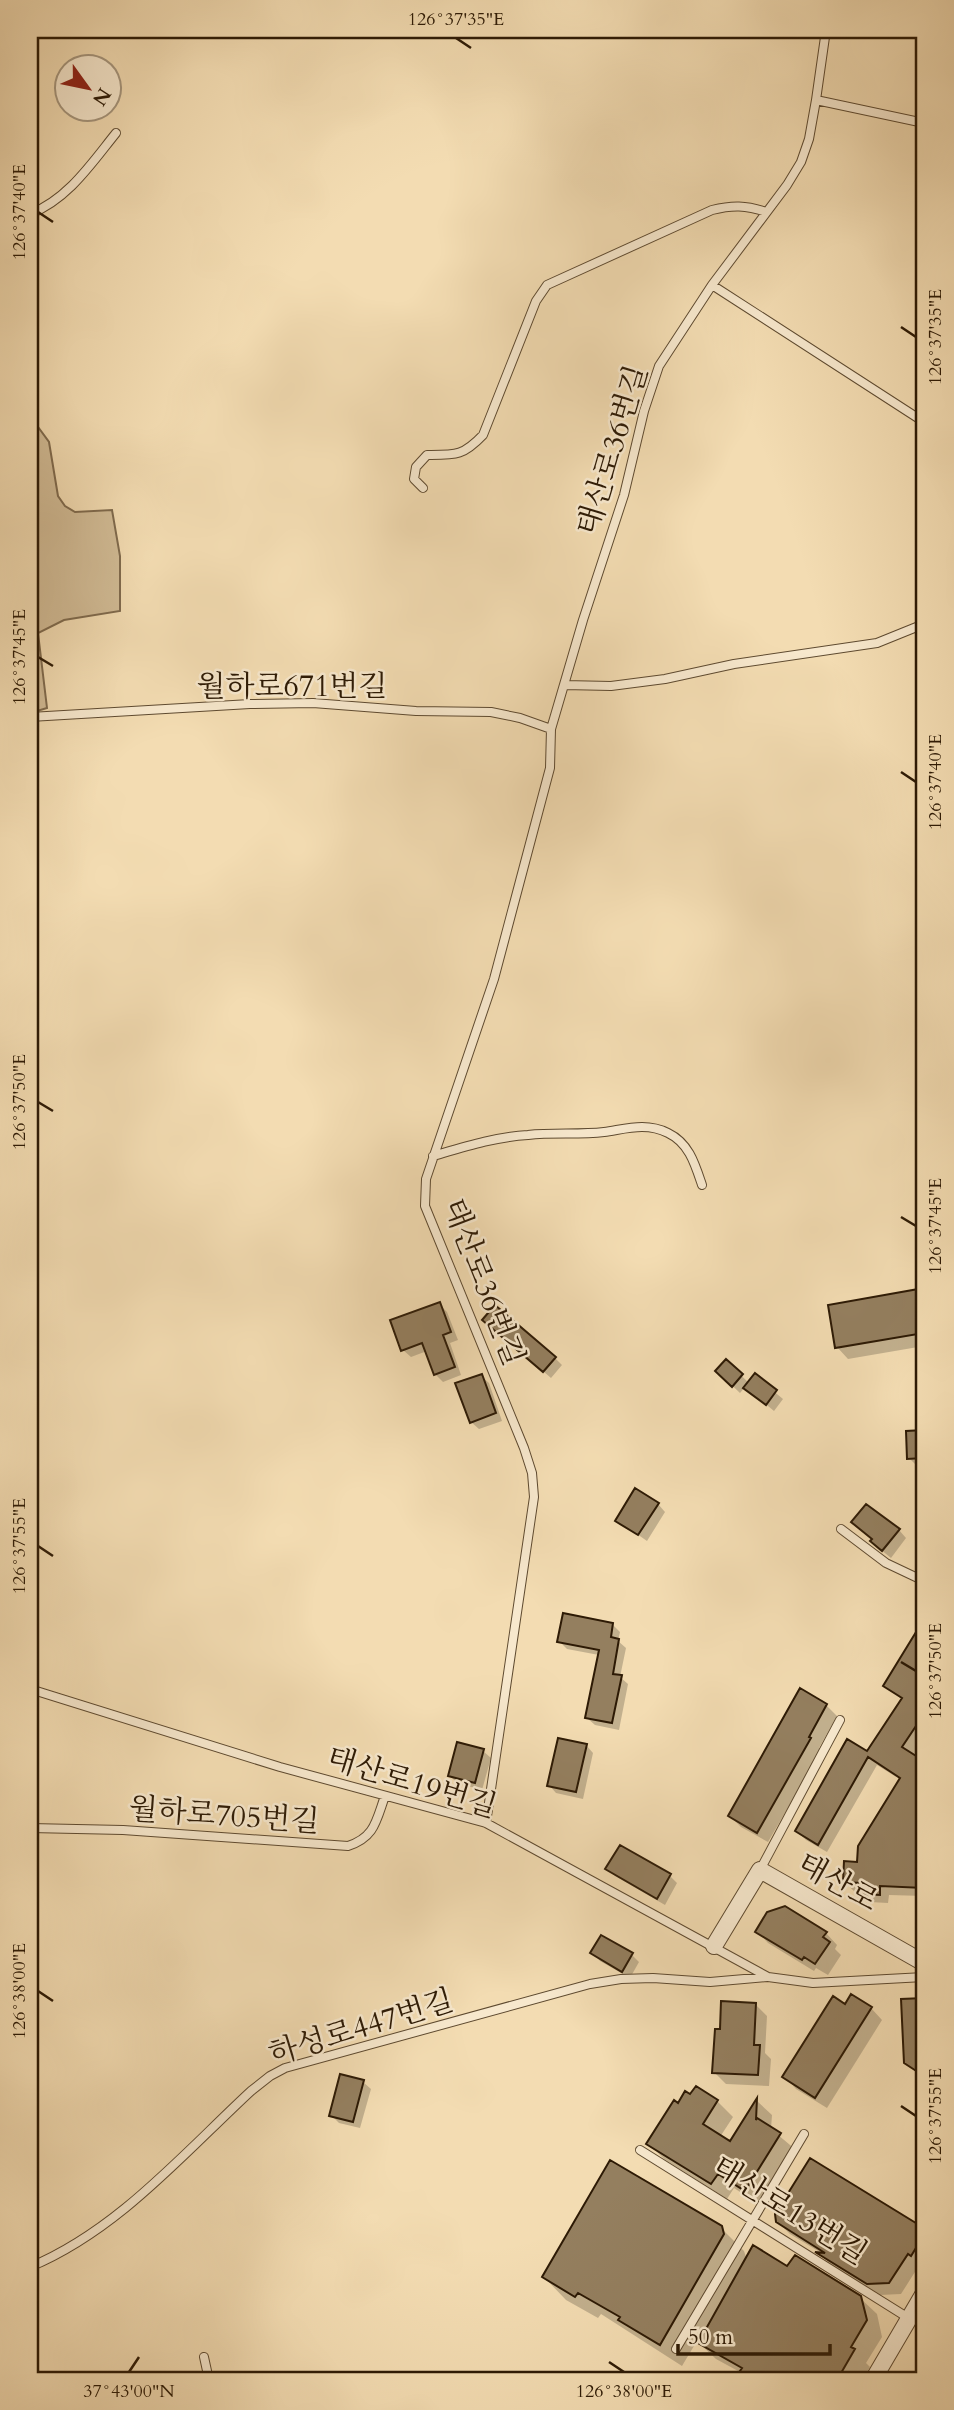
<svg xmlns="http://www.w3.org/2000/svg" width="954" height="2410" font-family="Cardo,'Noto Serif KR',serif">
<rect width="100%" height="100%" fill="#f3dcb2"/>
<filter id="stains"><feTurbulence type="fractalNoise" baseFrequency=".00286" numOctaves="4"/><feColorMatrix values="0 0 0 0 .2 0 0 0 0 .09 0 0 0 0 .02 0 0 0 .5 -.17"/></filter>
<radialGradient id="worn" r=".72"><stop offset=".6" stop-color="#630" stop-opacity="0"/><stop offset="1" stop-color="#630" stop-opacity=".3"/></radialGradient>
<path fill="#d1bb95" stroke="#7f6a4d" stroke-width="2" d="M 30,416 L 49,442 L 58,496 L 65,506 L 75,512 L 112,510 L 120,556 L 120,611 L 64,620 L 38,633 L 47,708 L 37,711 L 30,711 Z"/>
<path fill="#0003" d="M 923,1290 L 924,1346 L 848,1359 L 837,1347 Z
M 439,1304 L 447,1312 L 458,1340 L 450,1343 L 461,1375 L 443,1382 L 435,1374 L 427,1351 L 411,1357 L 403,1350 Z
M 492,1327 L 555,1358 L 562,1365 L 551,1378 Z
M 726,1361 L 749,1383 L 755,1376 L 783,1399 L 774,1411 L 745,1387 L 740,1393 L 717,1371 Z
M 481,1376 L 489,1383 L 502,1421 L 479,1429 L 471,1422 Z
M 924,1432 L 924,1470 L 921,1470 L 909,1458 L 908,1433 Z
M 658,1504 L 665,1512 L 647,1541 L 617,1520 Z
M 899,1530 L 906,1538 L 891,1558 L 880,1549 L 874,1539 Z
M 924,1622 L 924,1896 L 889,1895 L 888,1903 L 870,1902 L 861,1891 L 854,1891 L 844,1882 L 858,1864 L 901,1780 L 877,1765 L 827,1852 L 806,1840 L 797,1831 L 868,1753 L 902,1700 L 885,1685 Z
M 613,1625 L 620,1632 L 618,1641 L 626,1648 L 620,1677 L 628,1684 L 619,1730 L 595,1725 L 587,1718 L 599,1655 L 567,1649 L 559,1641 Z
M 826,1705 L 837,1716 L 819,1748 L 821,1751 L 768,1842 L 741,1827 L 730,1816 Z
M 586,1745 L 593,1753 L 583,1799 L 556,1793 L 549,1785 Z
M 483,1751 L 491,1758 L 482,1790 L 457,1783 L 450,1776 Z
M 608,1869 L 670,1876 L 677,1883 L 665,1905 L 615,1876 Z
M 757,1931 L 826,1933 L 837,1945 L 835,1949 L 841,1955 L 828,1975 L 816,1968 L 814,1971 L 768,1943 Z
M 593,1953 L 632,1955 L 639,1962 L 630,1978 L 600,1961 Z
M 924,2000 L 924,2078 L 906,2063 L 903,2001 Z
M 755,2004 L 767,2016 L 765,2053 L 771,2059 L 769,2086 L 726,2084 L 714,2072 L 721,2031 Z
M 846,2006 L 871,2008 L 882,2020 L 827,2108 L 796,2089 L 785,2077 Z
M 363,2082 L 371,2089 L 360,2128 L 339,2123 L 331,2115 Z
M 696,2088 L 717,2101 L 733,2117 L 720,2137 L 731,2143 L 757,2101 L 772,2115 L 771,2129 L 796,2150 L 761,2206 L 734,2188 L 727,2199 L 664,2159 L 648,2143 L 679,2105 L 691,2097 Z
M 810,2161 L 924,2230 L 924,2265 L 920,2264 L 901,2294 L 880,2295 L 829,2263 L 820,2254 L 823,2254 L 790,2234 L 778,2222 Z
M 721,2228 L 744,2251 L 747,2260 L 788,2269 L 860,2298 L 877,2314 L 882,2337 L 866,2363 L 870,2367 L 862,2380 L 749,2380 L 751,2378 L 716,2359 L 697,2341 L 682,2366 L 601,2314 L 598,2318 L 566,2300 L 544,2277 Z"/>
<path fill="#947f5f" stroke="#2d1a05" stroke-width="2" d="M 924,1288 L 924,1333 L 835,1348 L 828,1305 Z
M 440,1302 L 451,1332 L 443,1335 L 455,1367 L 434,1375 L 422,1343 L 401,1351 L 390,1320 Z
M 495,1305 L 556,1357 L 543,1372 L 482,1320 Z
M 726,1359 L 743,1374 L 732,1387 L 715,1371 Z
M 755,1373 L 777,1390 L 766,1405 L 743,1388 Z
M 482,1374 L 496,1413 L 470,1423 L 455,1383 Z
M 924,1430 L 924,1458 L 907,1459 L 906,1431 Z
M 635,1488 L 659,1503 L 638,1535 L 615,1521 Z
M 866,1504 L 900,1529 L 882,1551 L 870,1541 L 872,1539 L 851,1522 Z
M 563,1613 L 613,1623 L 611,1637 L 619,1639 L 613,1674 L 622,1675 L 612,1723 L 585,1718 L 599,1650 L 557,1642 Z
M 924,1619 L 924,1714 L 902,1747 L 924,1761 L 924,1888 L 880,1886 L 880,1895 L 859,1894 L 860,1883 L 843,1882 L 844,1861 L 857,1862 L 858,1846 L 900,1778 L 868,1757 L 818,1845 L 795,1831 L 847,1739 L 867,1751 L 902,1698 L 883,1686 Z
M 800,1688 L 827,1704 L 809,1737 L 811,1738 L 757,1833 L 728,1816 Z
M 558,1738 L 587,1744 L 576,1792 L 547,1786 Z
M 457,1742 L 484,1749 L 475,1783 L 448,1776 Z
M 620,1845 L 671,1874 L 657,1899 L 605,1869 Z
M 785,1906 L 827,1932 L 823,1937 L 830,1942 L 815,1964 L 804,1957 L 802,1960 L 755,1932 L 767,1912 Z
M 601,1935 L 633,1953 L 622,1972 L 590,1953 Z
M 851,1994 L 872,2007 L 815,2098 L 782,2077 L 833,1996 L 845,2004 Z
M 924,1998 L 924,2076 L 904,2063 L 901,1999 Z
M 721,2001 L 756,2003 L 754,2045 L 760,2045 L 758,2075 L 712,2073 L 715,2029 L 720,2029 Z
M 340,2074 L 364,2080 L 353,2122 L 329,2116 Z
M 696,2086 L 718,2100 L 703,2124 L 730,2141 L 757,2098 L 756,2120 L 757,2118 L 781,2133 L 745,2191 L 718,2174 L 711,2184 L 646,2144 L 674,2100 L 678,2103 L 685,2091 L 690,2094 Z
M 810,2158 L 924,2228 L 924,2235 L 911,2256 L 908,2254 L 889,2283 L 867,2284 L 815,2252 L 825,2253 L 776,2222 L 775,2214 Z
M 610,2160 L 722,2226 L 724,2234 L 660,2345 L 618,2320 L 620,2317 L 578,2293 L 575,2297 L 542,2277 Z
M 753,2245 L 787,2266 L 795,2255 L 861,2296 L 867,2320 L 851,2347 L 855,2349 L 837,2380 L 757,2380 L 740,2371 L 742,2368 L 698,2343 Z"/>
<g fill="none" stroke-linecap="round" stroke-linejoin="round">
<g stroke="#5e4a30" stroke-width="10">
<path id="lane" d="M 816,100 L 924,123
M 30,214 C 68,199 91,164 116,133
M 712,285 L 924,422
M 423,488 L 414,479 L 416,467 L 427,455 C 456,455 463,456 483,435 L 536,301 L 547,285 L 712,210 C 732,205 746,205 766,212
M 564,685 L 611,686 L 665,679 L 734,664 L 877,643 L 924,624
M 30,717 L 250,704 L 313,703 L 416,711 L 491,712 L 520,718 L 551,729
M 433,1156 C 464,1147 495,1137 528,1135 C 553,1132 579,1135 604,1132 C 626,1129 646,1122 668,1133 C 689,1143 695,1164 702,1185
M 841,1529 L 886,1563 L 924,1581
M 30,1689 L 280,1767 L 486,1823 L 768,1977 L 813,1983 L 924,1977
M 486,1823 L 534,1497 L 532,1473 L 524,1448 L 425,1206 L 426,1179 L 494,979 L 550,768 L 551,729 L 583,620 L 624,495 L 644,411 L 659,366 L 712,285 L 787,185 L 801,162 L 809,139 L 816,100 L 826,30
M 30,1828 L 123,1830 L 348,1846 C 375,1837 376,1821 385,1796
M 760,1870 L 840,1720
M 640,2150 L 910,2319
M 30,2267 C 117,2231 183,2154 251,2091 L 270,2076 L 285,2068 L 590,1984 L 621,1979 L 653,1978 L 710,1982 L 767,1977
M 676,2349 L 804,2134
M 204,2357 L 209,2380"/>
</g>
<g stroke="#5e4a30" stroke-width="18">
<path id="street" d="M 714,1946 L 760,1870 L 924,1963
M 873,2380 L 924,2293"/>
</g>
<use href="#lane" stroke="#f7e8cd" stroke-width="8"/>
<use href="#street" stroke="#f7e8cd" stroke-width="16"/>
</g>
<path fill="none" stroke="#2d1a05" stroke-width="2.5" d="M 456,38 L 471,48M 38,212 L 53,222M 901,327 L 916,337M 38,657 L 53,666M 901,772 L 916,782M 38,1102 L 53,1111M 901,1217 L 916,1226M 38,1546 L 53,1556M 901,1662 L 916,1671M 38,1991 L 53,2001M 901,2106 L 916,2116M 609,2362 L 624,2372M 129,2372 L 139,2357"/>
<g text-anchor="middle" stroke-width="5" stroke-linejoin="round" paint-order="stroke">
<g font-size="30" fill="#2d1a05" stroke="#f7e8cd">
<text transform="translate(612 450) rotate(-73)" y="10">태산로36번길</text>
<text x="292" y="696">월하로671번길</text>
<text transform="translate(484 1282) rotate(69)" y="10">태산로36번길</text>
<text transform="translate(412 1782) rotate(17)" y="10">태산로19번길</text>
<text transform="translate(224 1815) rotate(4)" y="10">월하로705번길</text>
<text transform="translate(838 1882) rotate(29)" y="10">태산로</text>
<text transform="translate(361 2027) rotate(-17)" y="10">하성로447번길</text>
<text transform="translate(790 2210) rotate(32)" y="10">태산로13번길</text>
</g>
</g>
<rect width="954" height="2410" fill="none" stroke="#f3dcb2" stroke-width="77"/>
<g transform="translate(88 88) rotate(123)"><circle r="33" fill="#f7e8cd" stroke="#a6967d" stroke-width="2"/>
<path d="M0-5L12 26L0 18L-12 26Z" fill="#8f2418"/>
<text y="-10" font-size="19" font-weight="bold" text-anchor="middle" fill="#2d1a05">N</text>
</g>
<path d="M678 2344v10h152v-10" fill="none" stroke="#2d1a05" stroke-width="3.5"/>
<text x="688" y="2344" font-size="21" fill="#2d1a05" stroke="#f7e8cd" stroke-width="5" paint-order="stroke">50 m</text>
<rect x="38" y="38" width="878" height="2334" fill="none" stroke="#2d1a05" stroke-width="2.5"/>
<g font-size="18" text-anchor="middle" fill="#2d1a05">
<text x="456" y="25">126°37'35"E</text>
<text transform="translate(19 212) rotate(-90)" y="6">126°37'40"E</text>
<text transform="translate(935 337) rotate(-90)" y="6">126°37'35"E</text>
<text transform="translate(19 657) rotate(-90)" y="6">126°37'45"E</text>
<text transform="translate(935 782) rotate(-90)" y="6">126°37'40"E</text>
<text transform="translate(19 1102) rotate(-90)" y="6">126°37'50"E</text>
<text transform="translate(935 1226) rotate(-90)" y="6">126°37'45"E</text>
<text transform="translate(19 1546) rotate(-90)" y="6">126°37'55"E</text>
<text transform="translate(935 1671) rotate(-90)" y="6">126°37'50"E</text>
<text transform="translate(19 1991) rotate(-90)" y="6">126°38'00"E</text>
<text transform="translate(935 2116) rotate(-90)" y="6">126°37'55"E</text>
<text x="129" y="2397">37°43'00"N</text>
<text x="624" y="2397">126°38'00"E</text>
</g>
<rect width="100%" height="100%" filter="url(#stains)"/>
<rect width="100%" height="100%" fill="url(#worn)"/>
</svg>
